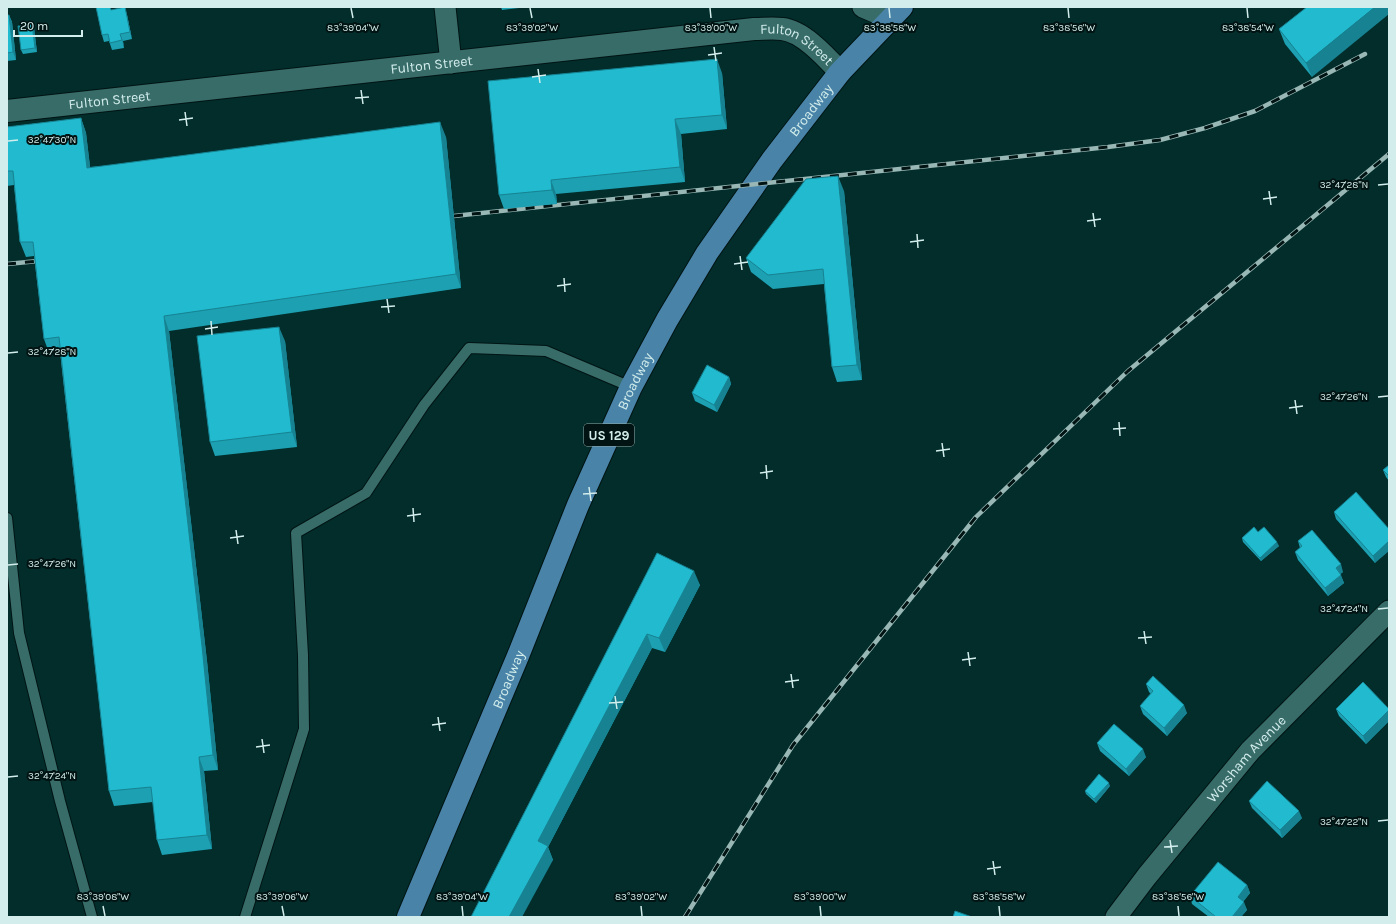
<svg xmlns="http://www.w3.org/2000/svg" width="1396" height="924" font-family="Karla,sans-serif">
<rect width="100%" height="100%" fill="#022d2b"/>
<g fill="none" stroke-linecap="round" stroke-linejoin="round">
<g stroke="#001413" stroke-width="12">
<path id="service" d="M 7,518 L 19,633 L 60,801 L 92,917
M 245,917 L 304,729 L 303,655 L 296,533 L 366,493 L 424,405 L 469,348 L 546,351 L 631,387"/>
</g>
<g stroke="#001413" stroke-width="23">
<g id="minor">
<path d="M 445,7 L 451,63"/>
<path d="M 863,7 L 891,19"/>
<path id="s1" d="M 1116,917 L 1147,876 L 1250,751 L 1389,611"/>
</g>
</g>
<g stroke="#001413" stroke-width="24">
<g id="tertiary">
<path id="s2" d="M 7,111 L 754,29 C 763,29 773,28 782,29 C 803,31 826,57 840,72"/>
</g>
</g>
<g stroke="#001413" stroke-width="24">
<g id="primary">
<path id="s3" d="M 408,917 L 518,656 L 578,505 L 631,387 L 667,320 L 707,253 L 772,160 L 840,72 L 902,7"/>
</g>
</g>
<use href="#service" stroke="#386c69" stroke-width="10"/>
<use href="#minor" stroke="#386c69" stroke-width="21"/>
<use href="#tertiary" stroke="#386c69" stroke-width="22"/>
<use href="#primary" stroke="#4983a8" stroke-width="22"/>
<g stroke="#98b7b5" stroke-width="4.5">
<path id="rail" d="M 454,216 L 1108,147 L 1160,140 L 1205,128 L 1255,111 L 1365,54
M 7,264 L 38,261
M 685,917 L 793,745 L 976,517 L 1128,371 L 1389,154"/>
</g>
<use href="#rail" stroke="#011312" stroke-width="3" stroke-dasharray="9" stroke-linecap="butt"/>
</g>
<path fill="#1ca0b2" d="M 501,7 L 528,7 L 502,10 Z
M 1307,7 L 1312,77 L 1285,44 L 1279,29 Z
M 112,10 L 127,15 L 132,39 L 123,41 L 124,48 L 112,50 L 109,41 L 104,42 L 102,35 Z
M 7,15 L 9,15 L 12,22 L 16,60 L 7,61 Z
M 34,28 L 37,52 L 23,54 L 21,50 Z
M 722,73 L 727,129 L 681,134 L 685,182 L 556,194 L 557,204 L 504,209 L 499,195 Z
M 81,118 L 86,133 L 90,167 L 446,137 L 461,288 L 169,331 L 207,661 L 218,770 L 204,771 L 212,849 L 162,855 L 157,840 L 153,802 L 114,806 L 109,791 L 60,352 L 49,353 L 44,339 L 34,256 L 26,257 L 20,242 L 14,185 L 7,186 L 7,127 Z
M 844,191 L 862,380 L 837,382 L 832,367 L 824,284 L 773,289 L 751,272 L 746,258 Z
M 285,341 L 297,447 L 215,456 L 210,442 Z
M 729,377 L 731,384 L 717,412 L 695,401 L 692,393 Z
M 1389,465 L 1389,481 L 1386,477 L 1383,470 Z
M 1334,512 L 1389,529 L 1375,563 L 1336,519 Z
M 1258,532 L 1279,546 L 1261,561 L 1243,542 L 1242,538 Z
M 1298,541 L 1343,572 L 1340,574 L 1344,583 L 1328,596 L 1298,560 L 1295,552 L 1300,548 Z
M 657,553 L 700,585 L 665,652 L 652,648 L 548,847 L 553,860 L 471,917 Z
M 1146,684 L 1187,713 L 1167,736 L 1143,714 L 1140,706 L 1151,694 L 1149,692 Z
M 1336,709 L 1389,709 L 1389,721 L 1366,744 L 1339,716 Z
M 1097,743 L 1146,757 L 1129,776 L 1100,751 Z
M 1110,786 L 1096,803 L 1086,794 L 1085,791 Z
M 1249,801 L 1302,818 L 1282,838 L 1252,808 Z
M 1247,885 L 1250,893 L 1243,902 L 1247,910 L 1241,917 L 1209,917 L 1192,904 L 1190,896 Z"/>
<path fill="#178291" d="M 125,7 L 127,15 L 132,39 L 130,32 Z
M 1375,7 L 1389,7 L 1389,14 L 1312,77 L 1306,63 Z
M 9,15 L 12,22 L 16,60 L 13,52 Z
M 32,24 L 34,28 L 37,52 L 35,48 Z
M 120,34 L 123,41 L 124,48 L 122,40 Z
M 717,59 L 722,73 L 727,129 L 722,115 Z
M 81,118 L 86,133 L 92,182 L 87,168 Z
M 675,119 L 681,134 L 685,182 L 680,167 Z
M 440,122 L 446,137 L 461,288 L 456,274 Z
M 838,176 L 844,191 L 862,380 L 857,365 Z
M 551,180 L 556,194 L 557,204 L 552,190 Z
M 164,316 L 169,331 L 207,661 L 218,770 L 213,755 Z
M 279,327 L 285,341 L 297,447 L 292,432 Z
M 729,377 L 731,384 L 717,412 L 714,405 Z
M 1389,541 L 1389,551 L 1375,563 L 1373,556 Z
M 1277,542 L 1279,546 L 1261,561 L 1260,558 Z
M 1341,564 L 1343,572 L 1338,576 L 1336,568 Z
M 694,571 L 700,585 L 665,652 L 659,638 Z
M 1341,575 L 1344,583 L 1328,596 L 1325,588 Z
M 647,634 L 652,648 L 548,847 L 553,860 L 522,917 L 509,917 L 538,841 Z
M 1184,705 L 1187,713 L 1167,736 L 1164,728 Z
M 1389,710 L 1389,721 L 1366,744 L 1363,736 Z
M 1143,749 L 1146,757 L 1129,776 L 1126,769 Z
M 199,757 L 204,771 L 212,849 L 207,835 Z
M 1109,783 L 1110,786 L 1096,803 L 1094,799 Z
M 1299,811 L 1302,818 L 1282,838 L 1280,830 Z
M 1247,885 L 1250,893 L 1240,905 L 1238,897 Z
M 1244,902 L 1247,910 L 1241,917 L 1232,917 Z"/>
<path fill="#21bacf" stroke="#178291" d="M 96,7 L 110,7 L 111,10 L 125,7 L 130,32 L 120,34 L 122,40 L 110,43 L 108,34 L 102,35 Z
M 1307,7 L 1375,7 L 1306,63 L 1279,29 Z
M 7,15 L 9,15 L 13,52 L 7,53 Z
M 32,24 L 35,48 L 21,50 L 18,26 Z
M 717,59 L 722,115 L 675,119 L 680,167 L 551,180 L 552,190 L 499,195 L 488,81 Z
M 81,118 L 87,168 L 440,122 L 456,274 L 164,316 L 202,646 L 213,755 L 199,757 L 207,835 L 157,840 L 151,787 L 109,791 L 59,337 L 44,339 L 33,242 L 20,242 L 13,171 L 7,171 L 7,127 Z
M 838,176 L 857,365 L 832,367 L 823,269 L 768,275 L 746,258 L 806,179 Z
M 279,327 L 292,432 L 210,442 L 197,336 Z
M 707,365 L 729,377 L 714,405 L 692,393 Z
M 1389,465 L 1389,476 L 1383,470 Z
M 1356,492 L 1389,529 L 1389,541 L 1373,556 L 1334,512 Z
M 1254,527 L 1258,532 L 1264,527 L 1277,542 L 1260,558 L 1242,538 Z
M 1312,530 L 1341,564 L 1336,568 L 1341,575 L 1325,588 L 1295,552 L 1302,546 L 1298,541 Z
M 657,553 L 694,571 L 659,638 L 647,634 L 538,841 L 548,846 L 509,917 L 471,917 Z
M 1153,676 L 1184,705 L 1164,728 L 1140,706 L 1153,691 L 1146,684 Z
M 1363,682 L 1389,709 L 1389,710 L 1363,736 L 1336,709 Z
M 1114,724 L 1143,749 L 1126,769 L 1097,743 Z
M 1099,774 L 1109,783 L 1094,799 L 1085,791 Z
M 1267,781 L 1299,811 L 1280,830 L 1249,801 Z
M 1218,862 L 1247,885 L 1238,897 L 1244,902 L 1232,917 L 1216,917 L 1190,896 Z
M 955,911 L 972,917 L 953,917 Z"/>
<path fill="none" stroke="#d2edeb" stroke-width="1.5" d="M 351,8 L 353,18M 530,8 L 532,18M 710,8 L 711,18M 889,8 L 890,18M 1068,8 L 1069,18M 1247,8 L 1248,18M 714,47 L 716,61M 708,55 L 722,53M 538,69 L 540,83M 532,77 L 546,75M 361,90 L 363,104M 355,98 L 369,97M 185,112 L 187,126M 179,120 L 193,118M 8,141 L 18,140M 1378,185 L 1388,184M 1269,191 L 1271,205M 1263,199 L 1277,197M 1093,213 L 1095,227M 1087,221 L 1101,219M 917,234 L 918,248M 910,242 L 924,240M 740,256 L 742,270M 734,264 L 748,262M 564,278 L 565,292M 557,286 L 571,284M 387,299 L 389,313M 381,307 L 395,306M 211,321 L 212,335M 205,329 L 218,327M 8,353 L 18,352M 1378,397 L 1388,396M 1295,400 L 1297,414M 1289,408 L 1303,406M 1119,422 L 1120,436M 1113,429 L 1126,428M 942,443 L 944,457M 936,451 L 950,449M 766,465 L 767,479M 760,473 L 773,471M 589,487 L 591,501M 583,494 L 597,493M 413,508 L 414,522M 407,516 L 421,514M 236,530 L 238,544M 230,538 L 244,536M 8,565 L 18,564M 1378,609 L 1388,608M 1144,631 L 1146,644M 1138,638 L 1152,637M 968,652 L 970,666M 962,660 L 976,658M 791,674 L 793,688M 785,682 L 799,680M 615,696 L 617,709M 609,703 L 623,702M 438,717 L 440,731M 432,725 L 446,723M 262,739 L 264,753M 256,747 L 270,745M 8,777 L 18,776M 1378,821 L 1388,820M 1170,840 L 1172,853M 1164,847 L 1178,846M 993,861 L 995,875M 987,869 L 1001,867M 103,906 L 105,916M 282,906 L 284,916M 462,906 L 463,916M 641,906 L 642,916M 820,906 L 821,916M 999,906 L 1000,916M 1178,906 L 1179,916"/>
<g text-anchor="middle" stroke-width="4" stroke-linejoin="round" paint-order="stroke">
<rect fill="#011312" stroke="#93acaa" stroke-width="1" x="584" y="424" width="50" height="22" rx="3"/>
<g font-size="13" font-weight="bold" fill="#d2edeb">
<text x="609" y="440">US 129</text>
</g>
<g font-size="14" fill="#d2edeb" stroke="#011312">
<text dy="5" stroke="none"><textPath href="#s2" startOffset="799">Fulton Street</textPath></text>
<text dy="5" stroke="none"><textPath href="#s2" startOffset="427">Fulton Street</textPath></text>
<text dy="5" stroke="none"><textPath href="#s2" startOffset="103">Fulton Street</textPath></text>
<text dy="5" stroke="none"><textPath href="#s3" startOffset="906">Broadway</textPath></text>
<text dy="5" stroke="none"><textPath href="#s3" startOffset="582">Broadway</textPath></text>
<text dy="5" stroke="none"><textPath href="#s3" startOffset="258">Broadway</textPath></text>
<text dy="5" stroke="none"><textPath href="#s1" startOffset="205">Worsham Avenue</textPath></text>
</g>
</g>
<g font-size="10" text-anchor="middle" fill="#d2edeb" stroke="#011312" stroke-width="4" stroke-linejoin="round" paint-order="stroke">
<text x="353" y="31">83°39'04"W</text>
<text x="532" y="31">83°39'02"W</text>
<text x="711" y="31">83°39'00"W</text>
<text x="890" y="31">83°38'58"W</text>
<text x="1069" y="31">83°38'56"W</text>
<text x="1248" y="31">83°38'54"W</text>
<text x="52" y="143">32°47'30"N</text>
<text x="1344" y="188">32°47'28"N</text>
<text x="52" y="355">32°47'28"N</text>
<text x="1344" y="400">32°47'26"N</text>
<text x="52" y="567">32°47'26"N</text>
<text x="1344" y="612">32°47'24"N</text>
<text x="52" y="779">32°47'24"N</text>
<text x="1344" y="825">32°47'22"N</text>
<text x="103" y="900">83°39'08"W</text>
<text x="282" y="900">83°39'06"W</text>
<text x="462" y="900">83°39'04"W</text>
<text x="641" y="900">83°39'02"W</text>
<text x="820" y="900">83°39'00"W</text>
<text x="999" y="900">83°38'58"W</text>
<text x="1178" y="900">83°38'56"W</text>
</g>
<rect width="1396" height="924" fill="none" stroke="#d2edeb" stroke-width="16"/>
<path d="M14 30v6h68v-6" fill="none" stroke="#d2edeb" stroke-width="2"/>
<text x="20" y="30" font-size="12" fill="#d2edeb" stroke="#011312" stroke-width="3" paint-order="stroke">20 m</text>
</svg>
